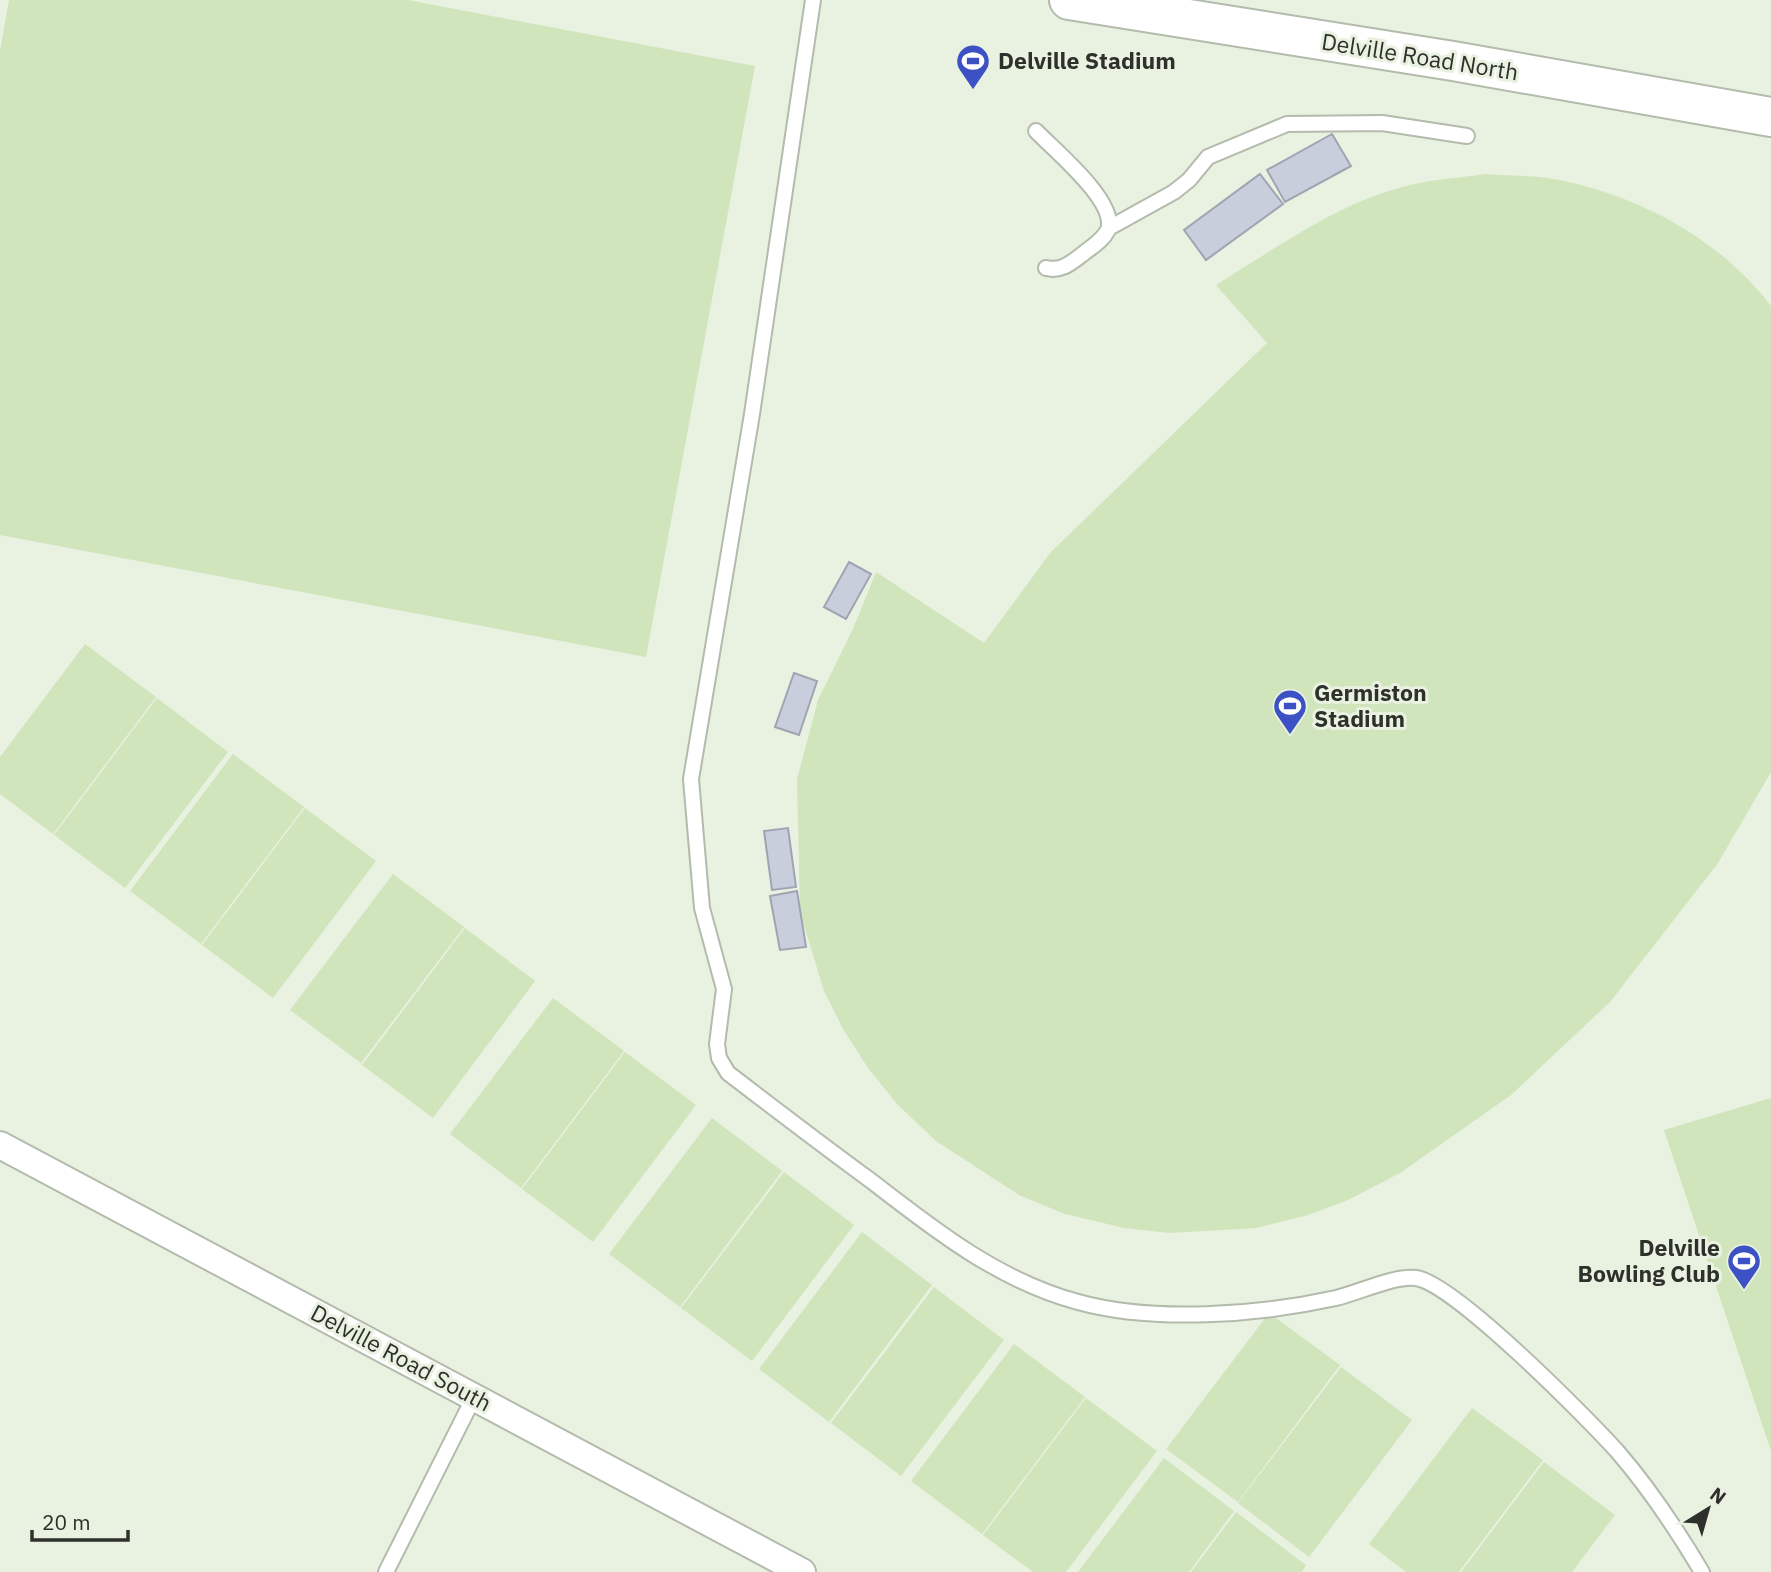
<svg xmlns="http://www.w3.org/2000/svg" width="1771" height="1572" font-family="'IBM Plex Sans',sans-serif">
<rect width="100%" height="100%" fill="#e9f1e1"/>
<path fill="#d0e5bc" d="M 9,0 L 408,0 L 755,66 L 646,657 L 0,535 L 0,51 Z
M 1485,174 C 1509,176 1535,175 1559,180 C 1640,196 1721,240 1771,306 L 1771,772 L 1718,863 L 1610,1002 L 1511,1095 L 1400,1173 L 1346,1201 L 1305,1216 L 1256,1228 L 1169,1233 L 1124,1228 L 1065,1214 L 1019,1195 L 936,1141 L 897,1104 L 868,1068 L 843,1029 L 824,991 L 800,912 L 797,779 L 818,700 L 853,629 L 876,572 L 984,643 L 1051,552 L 1267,343 L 1216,285 C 1278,247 1339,202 1410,185 C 1434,179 1460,178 1485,174 Z
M 85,644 L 156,697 L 53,834 L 0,794 L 0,757 Z
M 157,698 L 228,752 L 125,888 L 54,835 Z
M 233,754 L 304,807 L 201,944 L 130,891 Z
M 305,808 L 376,861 L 273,998 L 202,945 Z
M 393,874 L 464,927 L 361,1063 L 290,1010 Z
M 465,928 L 535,981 L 433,1118 L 362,1065 Z
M 553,998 L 624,1051 L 521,1188 L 450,1134 Z
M 625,1052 L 696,1105 L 593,1242 L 522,1189 Z
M 1771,1098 L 1771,1451 L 1664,1130 Z
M 712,1118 L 782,1171 L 680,1307 L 609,1254 Z
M 784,1172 L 854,1225 L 752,1361 L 681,1308 Z
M 862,1232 L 932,1285 L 829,1422 L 759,1369 Z
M 934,1287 L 1004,1340 L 901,1476 L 831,1423 Z
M 1269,1313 L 1340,1365 L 1238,1502 L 1166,1449 Z
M 1014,1344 L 1085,1397 L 982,1534 L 911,1481 Z
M 1341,1367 L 1412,1420 L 1309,1557 L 1238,1503 Z
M 1086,1398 L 1157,1451 L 1066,1572 L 1033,1572 L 983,1535 Z
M 1472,1408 L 1543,1460 L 1459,1572 L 1406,1572 L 1369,1544 Z
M 1164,1458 L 1234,1511 L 1189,1572 L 1078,1572 Z
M 1544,1462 L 1615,1515 L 1572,1572 L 1461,1572 Z
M 1236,1512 L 1306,1565 L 1302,1572 L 1191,1572 Z"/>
<path fill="#c9cedd" stroke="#9fa4b3" stroke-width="2" d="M 1332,134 L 1351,166 L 1285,202 L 1267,170 Z
M 1260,174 L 1283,204 L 1206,260 L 1184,230 Z
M 849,562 L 871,574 L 846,619 L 824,607 Z
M 794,673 L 817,681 L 799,735 L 775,727 Z
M 788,828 L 796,887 L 772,890 L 764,831 Z
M 797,891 L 806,947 L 780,950 L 770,896 Z"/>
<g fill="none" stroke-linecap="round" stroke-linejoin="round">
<g stroke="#b3bbac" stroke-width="18">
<path id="lane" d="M 813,0 L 752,414 L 691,779 L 702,908 L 724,989 L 717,1044 L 719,1058 L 728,1073 C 775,1109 822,1145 870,1180 C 933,1229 999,1281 1078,1302 C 1154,1323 1259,1315 1336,1298 C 1358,1293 1395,1275 1416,1278 C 1454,1283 1587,1418 1617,1451 C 1649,1488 1677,1530 1702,1572
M 1036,131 C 1054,150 1118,202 1108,230 C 1103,240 1093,246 1084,253 C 1072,262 1062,272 1046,268
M 1109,228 L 1174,192 L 1189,180 L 1208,157 L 1287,124 L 1382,123 L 1467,136
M 386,1572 L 474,1397"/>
</g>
<g stroke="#b3bbac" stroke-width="30">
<path id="street" d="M 0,1145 L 802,1572"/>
</g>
<g stroke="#b3bbac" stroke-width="42">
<path id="secondary" d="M 1069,0 L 1453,61 L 1771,117"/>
</g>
<use href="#lane" stroke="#fff" stroke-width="14"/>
<use href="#street" stroke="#fff" stroke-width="26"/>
<use href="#secondary" stroke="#fff" stroke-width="38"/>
</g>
<defs>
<g id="stadium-pin" transform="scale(1.75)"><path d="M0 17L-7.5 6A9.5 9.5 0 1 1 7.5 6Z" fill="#3c51c4" stroke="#e9f1e1"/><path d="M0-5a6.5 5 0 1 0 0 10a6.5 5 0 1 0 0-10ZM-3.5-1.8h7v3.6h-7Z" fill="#fff"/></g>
</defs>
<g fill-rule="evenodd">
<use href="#stadium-pin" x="973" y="61"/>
<use href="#stadium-pin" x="1290" y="706"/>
<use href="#stadium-pin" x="1744" y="1261"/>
</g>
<g text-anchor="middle" stroke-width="6" stroke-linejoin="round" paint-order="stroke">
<g font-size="23" fill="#2d302b" stroke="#e9f1e1">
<text transform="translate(1420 57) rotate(9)" y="8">Delville Road North</text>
<text transform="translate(401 1358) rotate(28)" y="8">Delville Road South</text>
</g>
<g font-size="23" font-weight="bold" fill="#2d302b" stroke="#e9f1e1" text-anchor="start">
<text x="998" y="69">Delville Stadium</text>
<text x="1314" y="701">Germiston<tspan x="1314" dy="26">Stadium</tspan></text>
<text x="1720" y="1256" text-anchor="end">Delville<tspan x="1720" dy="26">Bowling Club</tspan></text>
</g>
</g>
<g transform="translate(1708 1509) rotate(37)" stroke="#e9f1e1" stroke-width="5" paint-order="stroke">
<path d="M0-5L12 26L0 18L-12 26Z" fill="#2d302b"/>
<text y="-10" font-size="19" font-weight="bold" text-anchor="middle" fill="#2d302b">N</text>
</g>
<path d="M32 1530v10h96v-10" fill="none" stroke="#2d302b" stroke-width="3.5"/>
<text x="42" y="1530" font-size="21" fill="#2d302b" stroke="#e9f1e1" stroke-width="5" paint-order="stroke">20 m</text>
</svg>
